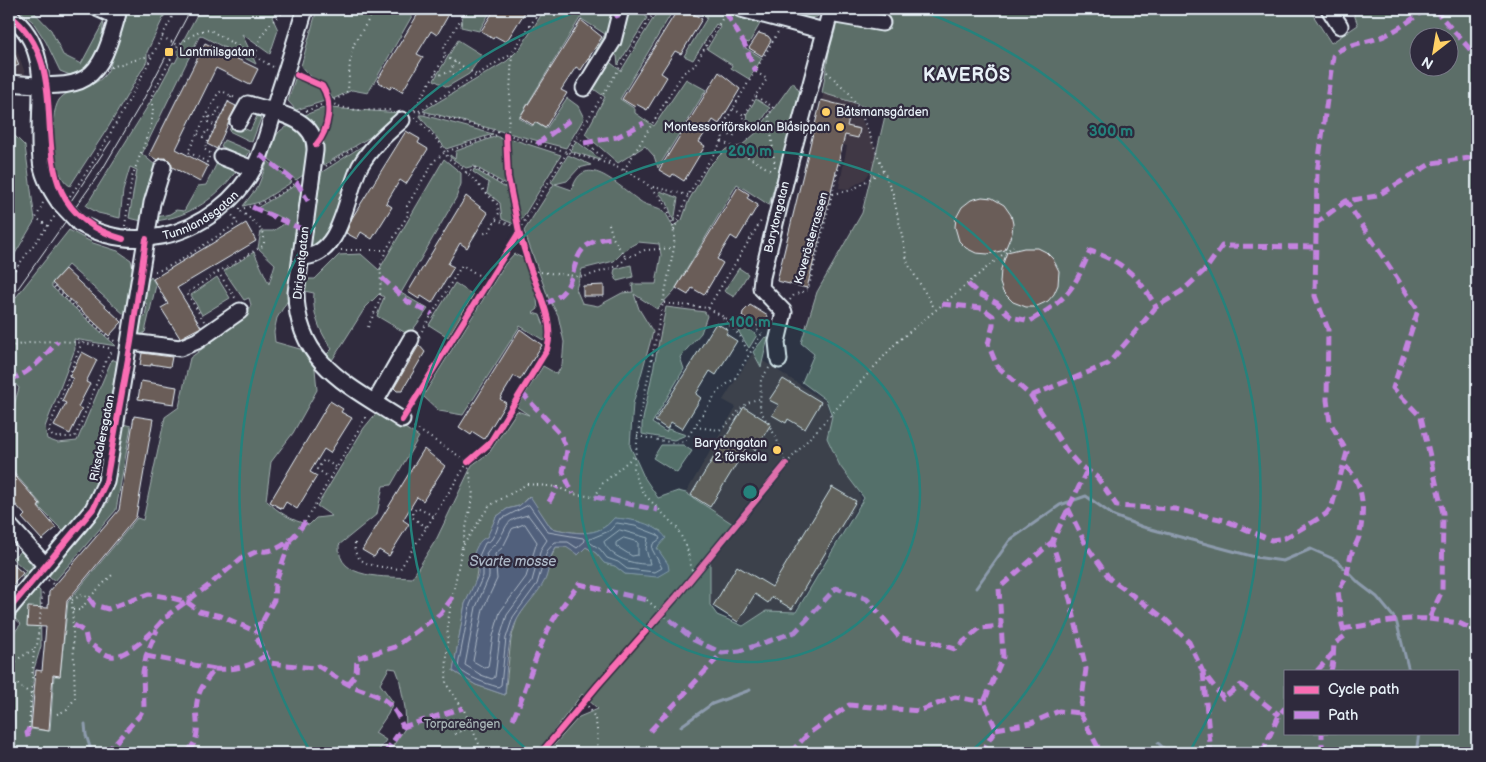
<svg xmlns="http://www.w3.org/2000/svg" width="1486" height="762" font-family="'Balsamiq Sans',sans-serif">
<rect width="100%" height="100%" fill="#2f2a3d"/>
<filter id="ink" filterUnits="userSpaceOnUse"><feTurbulence type="fractalNoise" baseFrequency=".02" numOctaves="2"/><feDisplacementMap in="SourceGraphic" scale="10" xChannelSelector="R" yChannelSelector="G"/><feConvolveMatrix kernelMatrix="1 2 1 2 8 2 1 2 1" color-interpolation-filters="sRGB"/></filter>
<g filter="url(#ink)">
<path fill="#413945" d="M 9,38 L 13,40 L 25,73 L 24,86 L 16,96 L 9,100 Z
M 827,80 L 851,98 L 875,147 L 876,164 L 865,179 L 848,189 L 839,188 L 847,146 L 813,136 Z
M 752,354 L 825,401 L 861,499 L 795,610 L 742,624 L 704,600 L 710,561 L 736,526 L 686,493 L 736,407 L 723,400 Z"/>
<path fill="#5b6e67" stroke="#a2b0b0" fill-rule="evenodd" d="M 18,9 L 31,9 L 51,30 L 63,55 L 81,64 L 104,21 L 101,41 L 87,68 L 70,75 L 60,71 L 46,42 L 33,22 Z
M 124,9 L 160,9 L 166,12 L 147,52 L 147,61 L 109,126 L 70,186 C 51,175 48,118 59,100 C 68,87 96,90 107,72 C 115,59 120,24 124,9 Z
M 200,9 L 278,9 L 272,17 L 278,30 L 270,54 L 242,34 L 256,64 L 200,35 L 142,154 L 155,165 L 142,221 L 129,218 L 137,170 L 130,167 L 123,191 L 120,218 L 98,213 L 86,206 L 159,88 L 173,62 L 175,63 L 179,55 L 177,52 Z
M 317,9 L 416,9 L 368,93 L 352,90 L 333,99 C 323,80 312,81 301,66 Z
M 463,9 L 492,9 L 479,31 L 461,27 Z
M 545,9 L 557,9 L 563,12 L 565,9 L 603,9 L 615,16 L 606,59 L 621,71 L 659,9 L 674,9 L 620,99 L 635,109 L 635,113 L 654,126 L 686,79 L 706,90 L 658,168 L 654,156 L 645,146 L 618,163 L 585,134 L 605,97 L 588,85 L 583,73 L 605,34 L 580,18 L 519,118 L 532,126 L 536,123 L 546,129 L 567,98 L 578,106 L 584,118 L 566,148 L 423,111 L 507,61 L 521,47 Z
M 624,9 L 633,9 L 637,14 L 645,15 L 647,18 L 618,65 L 617,56 L 611,51 Z
M 694,9 L 722,9 L 761,22 L 749,43 L 746,42 L 744,47 L 762,58 L 749,79 L 731,68 L 732,65 L 707,49 L 720,27 L 716,24 L 693,60 L 684,56 L 707,18 Z
M 773,9 L 824,9 L 817,17 L 808,18 Z
M 841,9 L 1309,9 L 1331,43 L 1358,25 L 1352,9 L 1477,9 L 1477,753 L 547,753 L 579,717 L 598,709 L 582,694 L 537,753 L 388,753 L 406,727 L 405,708 L 399,677 L 396,669 L 389,668 L 380,684 L 393,702 L 388,714 L 375,733 L 386,740 L 377,753 L 9,753 L 9,639 L 21,624 L 14,618 L 37,588 L 40,591 L 41,646 L 34,669 L 30,729 L 50,731 L 54,676 L 60,676 L 68,602 L 137,518 L 143,520 L 165,417 L 179,407 L 190,358 L 246,316 L 251,305 L 249,298 L 244,300 L 224,271 L 254,252 L 269,284 L 275,264 L 258,248 L 261,231 L 273,231 L 284,224 L 285,219 L 257,208 L 296,185 L 304,196 L 295,233 L 288,300 L 277,318 L 274,332 L 275,342 L 307,351 L 315,369 L 317,390 L 293,433 L 271,462 L 266,500 C 279,513 291,520 309,525 L 316,518 L 332,516 L 317,506 L 364,428 L 378,411 L 419,437 L 391,485 L 383,486 L 377,514 L 339,545 C 337,581 387,576 412,578 L 437,538 L 472,465 L 489,453 L 517,411 L 529,415 L 517,407 L 543,366 L 557,374 L 562,365 L 564,342 L 558,315 L 548,297 L 524,231 L 554,184 L 551,182 L 553,179 L 568,155 L 591,165 L 579,168 L 567,181 L 555,184 L 572,190 C 584,147 622,190 640,201 C 646,206 656,206 662,210 C 667,213 670,222 673,226 L 682,220 L 689,200 L 708,167 L 726,149 L 741,146 L 756,133 L 793,82 L 801,94 L 769,205 L 737,184 L 674,291 L 657,309 L 634,294 L 639,309 L 653,332 L 633,404 L 630,446 L 644,477 L 658,498 L 678,491 L 686,493 L 736,526 L 710,561 L 710,605 L 717,615 L 743,626 L 766,611 L 796,612 L 864,498 L 840,466 L 827,438 L 832,416 L 826,400 L 802,382 L 814,354 L 801,343 L 817,292 L 862,213 L 885,116 L 852,102 L 822,93 L 829,52 ZM 1418,38 L 1448,38 L 1448,68 L 1418,68 ZM 638,242 L 659,244 L 661,255 L 656,284 L 632,284 L 633,292 L 622,293 L 598,306 L 582,303 L 576,289 L 582,269 L 614,261 L 626,249 ZM 529,496 L 551,528 C 574,533 598,539 614,518 L 637,521 L 661,531 L 657,548 L 660,554 L 639,575 L 625,574 L 615,566 L 604,563 L 596,553 L 586,547 L 556,547 L 548,564 L 546,577 L 517,619 L 511,639 L 505,695 L 476,685 L 453,671 L 465,604 L 475,584 L 478,563 L 496,517 L 507,509 L 519,506 ZM 1285,671 L 1457,671 L 1457,733 L 1285,733 Z
M 458,40 L 482,55 L 469,74 L 447,87 L 434,80 Z
M 295,79 L 317,85 L 328,100 L 296,110 L 288,101 Z
M 756,99 L 770,108 L 755,131 L 744,124 L 748,117 L 746,115 Z
M 326,107 L 321,132 L 305,115 Z
M 329,108 L 401,113 L 388,126 L 324,165 L 321,159 Z
M 419,115 L 423,115 L 493,134 L 446,149 Z
M 257,116 L 261,118 L 252,142 L 229,131 L 232,123 L 250,131 Z
M 295,126 L 309,142 L 306,173 L 296,180 L 269,159 C 272,143 276,125 295,126 Z
M 9,130 L 25,146 L 35,220 L 9,264 Z
M 497,136 L 503,140 L 507,185 L 474,166 L 466,168 L 450,157 L 450,155 L 455,159 L 456,151 Z
M 509,138 L 561,155 L 520,222 L 510,168 Z
M 224,140 L 250,151 L 246,158 L 221,146 Z
M 370,141 L 338,217 L 318,248 L 306,249 L 322,172 Z
M 576,141 L 600,159 L 600,160 L 570,151 Z
M 219,159 L 238,168 C 219,197 190,217 155,221 L 157,217 L 170,214 L 176,210 L 184,211 L 198,186 L 206,185 Z
M 444,159 L 461,173 L 461,184 L 456,198 L 401,293 L 428,309 L 409,335 L 377,316 L 384,297 L 379,294 L 365,308 L 331,362 L 325,356 L 332,349 C 320,332 312,314 314,293 L 304,291 L 306,279 L 315,279 L 339,255 L 361,254 L 379,270 Z
M 268,161 L 292,182 L 260,202 L 243,206 L 258,186 Z
M 474,169 L 509,190 L 514,224 L 502,219 L 500,203 L 487,192 L 489,183 L 473,172 Z
M 660,191 L 678,198 L 674,222 L 667,202 L 659,193 Z
M 69,230 L 93,243 L 118,251 L 131,260 L 134,274 L 125,315 L 68,265 L 52,283 L 52,287 L 116,346 L 74,339 L 75,349 L 45,427 L 47,439 L 58,443 L 77,441 L 112,359 L 118,362 L 95,485 L 83,509 L 63,531 L 39,507 L 41,504 L 9,467 L 11,464 C 2,440 12,412 19,388 L 14,382 L 9,379 L 9,306 Z
M 514,254 L 525,259 L 536,290 L 538,309 L 533,313 L 540,315 L 546,330 L 545,341 L 520,326 L 463,415 L 439,411 L 423,396 L 505,264 Z
M 631,265 L 633,277 L 617,281 L 614,273 L 615,269 Z
M 739,268 L 748,274 L 734,297 L 724,291 Z
M 151,277 L 156,285 L 145,332 L 141,335 L 139,334 L 142,317 L 145,317 L 147,304 L 144,302 L 147,282 Z
M 217,277 L 230,298 L 202,315 L 191,295 Z
M 455,283 L 473,295 L 448,337 L 429,325 Z
M 666,307 L 705,312 L 707,316 L 701,333 L 680,357 L 684,369 L 652,423 L 666,432 L 668,429 L 686,435 L 674,440 L 642,434 L 642,424 Z
M 728,322 L 741,324 L 757,335 L 749,348 L 737,329 Z
M 765,337 L 768,338 L 761,367 L 753,352 Z
M 123,424 L 131,426 L 116,510 L 55,581 L 49,576 L 99,516 L 109,500 Z
M 661,445 L 683,445 L 692,451 L 677,473 L 653,458 Z
M 21,551 L 32,565 L 32,570 L 24,579 L 22,576 L 26,571 L 12,558 Z"/>
<path fill="#51617b" stroke="#8d9bad" d="M 530,496 L 551,528 C 574,533 598,539 614,518 C 631,519 656,523 666,538 L 657,548 L 668,564 L 669,570 L 657,577 L 625,574 L 615,566 L 604,563 L 596,553 L 586,547 L 578,555 L 566,547 L 556,547 C 548,558 550,569 545,580 C 538,594 526,604 518,618 C 507,636 506,673 505,695 L 476,685 L 453,671 L 465,604 L 478,575 L 478,563 L 472,558 C 476,549 478,540 487,537 L 496,517 L 507,509 L 519,506 Z"/>
<g fill="none" stroke-linecap="round" stroke-linejoin="round">
<path stroke="#acb7c6" stroke-width="1" d="M 529,505 L 548,532 L 583,538 L 585,541 L 577,548 L 568,542 L 555,542 L 547,551 L 537,584 L 513,617 L 506,638 L 501,685 L 498,687 C 484,683 469,678 458,668 L 459,661 L 470,605 L 483,576 L 483,562 L 479,556 L 485,543 L 491,540 L 496,532 L 500,520 Z
M 528,515 L 547,540 L 541,549 L 532,581 L 507,615 L 500,637 L 495,677 L 492,679 L 481,675 L 465,665 L 476,607 L 489,577 L 489,562 L 486,554 C 489,548 493,547 497,542 C 510,524 502,521 528,515 Z
M 617,523 L 635,526 L 658,535 L 660,539 L 653,544 L 652,549 L 662,568 L 655,572 L 627,569 L 618,562 L 607,558 L 600,549 L 589,542 L 590,539 L 609,531 Z
M 525,524 L 537,542 L 526,577 L 500,612 L 493,636 L 488,667 L 485,668 L 473,661 L 483,609 L 497,579 L 495,554 L 503,547 L 512,529 Z
M 620,530 L 648,538 L 646,549 L 650,564 C 634,565 610,558 604,542 Z
M 624,538 L 638,542 L 638,555 L 632,556 L 616,546 L 616,543 Z"/>
<path stroke="#8d9bad" stroke-width="3" d="M 976,588 L 1010,540 L 1060,505 L 1086,496 L 1114,516 L 1143,527 L 1255,557 L 1283,561 L 1311,549 L 1336,560 L 1360,584 L 1377,597 L 1396,620 L 1409,671
M 85,724 L 86,735 L 92,753
M 681,726 L 712,704 L 750,690
M 1158,743 L 1169,753
M 1416,753 L 1419,733"/>
</g>
<path fill="#6a5d59" stroke="#e8f1f8" d="M 421,9 L 452,9 L 437,35 L 431,31 L 417,54 L 423,57 L 402,92 L 392,86 L 390,89 L 377,81 Z
M 495,9 L 527,9 L 506,42 L 495,36 L 493,39 L 481,31 Z
M 678,9 L 694,9 L 692,13 L 702,19 L 681,54 L 675,51 L 661,73 L 667,77 L 647,110 L 636,104 L 635,107 L 622,99 Z
M 581,20 L 602,37 L 581,70 L 576,67 L 561,90 L 567,93 L 545,128 L 535,122 L 533,125 L 520,117 Z
M 759,33 L 768,36 L 771,40 L 762,56 L 749,48 Z
M 9,40 L 19,65 L 9,69 Z
M 205,43 L 258,69 L 250,85 L 216,68 L 176,149 L 208,166 L 200,182 L 172,167 L 170,161 L 166,158 L 157,160 L 149,155 Z
M 719,72 L 740,89 L 719,124 L 713,120 L 699,142 L 705,146 L 684,181 L 673,174 L 671,177 L 659,170 Z
M 821,100 L 852,108 L 847,126 L 860,129 L 858,138 L 845,135 L 807,288 L 777,281 Z
M 228,102 L 236,106 L 217,149 L 207,144 Z
M 406,131 L 420,139 L 418,143 L 428,149 L 406,184 L 400,180 L 386,203 L 392,207 L 372,239 L 361,232 L 357,239 L 346,233 L 352,218 Z
M 738,187 L 749,194 L 747,198 L 758,205 L 737,240 L 731,236 L 717,259 L 723,263 L 704,295 L 692,288 L 688,295 L 676,288 Z
M 466,196 L 488,213 L 467,248 L 460,243 L 448,264 L 454,267 L 432,303 L 421,296 L 419,299 L 408,292 Z
M 982,197 L 992,198 L 1004,205 L 1011,215 L 1013,224 L 1012,233 L 1005,250 L 988,254 L 976,253 L 966,248 L 959,241 L 955,227 L 956,218 L 962,207 L 971,200 Z
M 246,223 L 256,241 L 177,288 L 201,327 L 180,338 L 161,308 L 168,304 L 153,279 Z
M 1024,248 L 1038,248 L 1046,252 L 1053,259 L 1059,271 L 1058,285 L 1054,294 L 1048,301 L 1035,307 L 1026,307 L 1013,302 L 1003,292 L 1000,283 L 1001,269 L 1007,252 Z
M 65,269 L 122,322 L 109,336 L 52,283 Z
M 604,285 L 604,296 L 583,296 L 583,286 Z
M 750,305 L 768,316 L 765,326 L 761,328 L 742,317 L 743,312 Z
M 716,323 L 728,330 L 726,334 L 737,341 L 716,375 L 710,371 L 696,394 L 701,398 L 682,429 L 671,422 L 667,429 L 655,421 Z
M 520,329 L 542,345 L 520,380 L 514,376 L 500,399 L 506,403 L 484,439 L 473,432 L 471,435 L 459,427 Z
M 419,345 L 425,352 L 402,391 L 397,391 L 394,388 Z
M 82,352 L 97,360 L 86,382 L 90,384 L 78,407 L 82,409 L 70,434 L 54,426 L 66,403 L 62,401 L 73,378 L 69,377 Z
M 142,353 L 172,357 L 170,367 L 151,364 L 151,366 L 140,365 Z
M 783,379 L 821,402 L 805,429 L 788,419 L 786,423 L 772,415 L 779,405 L 769,400 Z
M 141,381 L 177,387 L 174,404 L 138,399 Z
M 330,401 L 343,409 L 341,412 L 352,418 L 330,453 L 324,449 L 310,472 L 317,476 L 297,509 L 286,502 L 282,509 L 270,502 Z
M 744,407 L 771,424 L 755,450 L 748,445 L 710,507 L 691,495 Z
M 134,416 L 153,419 L 136,517 L 67,601 L 60,676 L 53,675 L 49,731 L 31,728 L 36,670 L 42,671 L 46,627 L 27,626 L 28,607 L 48,608 L 49,592 L 119,510 Z
M 424,449 L 445,466 L 423,501 L 417,497 L 403,520 L 409,524 L 389,556 L 379,550 L 374,557 L 362,550 Z
M 9,469 L 40,504 L 38,507 L 56,528 L 42,540 L 22,518 L 25,515 L 9,497 Z
M 832,487 L 856,501 L 792,609 L 772,597 L 768,603 L 755,594 L 738,622 L 713,606 L 737,566 L 772,587 Z
M 9,561 L 23,573 L 9,589 Z"/>
<g fill="none" stroke-linecap="round" stroke-linejoin="round">
<g stroke="#e8f1f8" stroke-width="19">
<g id="minor">
<path d="M 99,9 L 117,17"/>
<path d="M 741,9 L 824,31"/>
<path d="M 1329,9 L 1340,26"/>
<path d="M 830,14 L 882,23"/>
<path d="M 9,15 C 57,50 35,110 41,160 C 42,175 50,189 59,202"/>
<path d="M 9,83 C 87,90 99,87 119,9"/>
<path d="M 584,88 L 613,41 L 621,9"/>
<path d="M 238,122 L 248,104 C 273,112 317,117 315,151 L 296,293 C 297,364 350,386 402,420"/>
<path d="M 222,157 L 253,169"/>
<path id="s1" d="M 79,223 C 105,238 132,242 162,236 C 201,228 238,200 256,164 C 266,144 271,121 277,99 C 287,69 296,39 305,9"/>
<path d="M 301,257 C 343,257 345,195 360,166 C 371,147 386,134 402,120"/>
<path d="M 131,342 L 180,348 L 197,341 L 240,311"/>
<path id="s2" d="M 779,360 L 777,342 L 784,312 L 761,288 L 762,277 L 791,158 L 831,9"/>
<path d="M 375,402 L 411,339"/>
<path d="M 9,525 L 45,565"/>
<path d="M 9,609 L 93,509 L 106,482 L 152,203 L 163,167"/>
</g>
</g>
<path stroke="#e8f1f8" stroke-width="2" stroke-dasharray="1 4" stroke-linecap="butt" d="M 162,37 L 178,45
M 256,56 C 258,34 270,22 288,9
M 445,56 L 477,75
M 455,62 L 450,72 L 456,76 L 462,66
M 111,67 L 152,55
M 756,72 L 767,79 L 755,96 L 773,107 L 769,115 L 775,167
M 827,72 L 849,93 L 860,111 L 893,194 L 908,264 L 935,309
M 436,73 L 439,75 L 450,72
M 330,102 C 348,113 372,110 393,110
M 733,109 L 744,115
M 410,110 L 459,121 L 606,163 C 647,178 677,200 674,248 L 640,417 L 634,468 L 636,478 L 645,495 L 677,528 L 687,548 L 693,575
M 414,110 L 445,56 L 444,47 L 467,9
M 306,111 L 343,96 L 348,90 L 350,61 L 354,44 L 375,9
M 419,111 L 512,53
M 209,117 L 208,122 L 216,126
M 210,117 L 212,115 L 215,116 L 219,108 L 224,111
M 415,117 L 440,143 L 448,158 L 463,169 L 497,204 L 499,213 L 489,232 L 481,234
M 721,130 L 733,137 L 755,96
M 198,134 L 203,137 L 207,130 L 212,133
M 577,137 L 612,164
M 722,141 L 773,172
M 210,153 L 204,149 L 232,95
M 209,157 L 207,162 L 188,152 L 218,93 L 222,91 L 237,99
M 326,166 L 356,147
M 624,170 L 683,73 L 694,66 L 728,9
M 466,173 L 475,168 L 510,189
M 653,187 L 688,195
M 833,194 L 852,190 L 884,170
M 70,196 C 111,139 143,74 175,11 L 170,9
M 43,203 L 36,218 L 48,226
M 239,209 C 261,206 279,194 298,182
M 496,220 L 518,227
M 609,224 L 613,238 L 626,258
M 125,226 L 132,177 L 151,126 L 153,111 L 151,97 L 178,45 L 199,31 L 210,30 L 273,67
M 519,230 L 656,9
M 674,230 L 688,195 L 723,139 L 721,129 L 778,32
M 341,250 L 386,250
M 155,271 C 170,271 221,232 238,223 L 232,215
M 531,271 L 584,277 L 618,266 L 626,258 L 645,250 L 674,248
M 218,272 L 263,246 C 269,230 249,218 238,209
M 9,278 L 55,216
M 54,287 L 109,338 L 116,342
M 790,300 L 794,295 L 808,290 L 841,158
M 664,303 L 708,308 L 727,319 L 740,319 L 762,333
M 708,308 L 761,221
M 723,318 L 740,336 L 749,354
M 204,321 L 187,293 L 218,272 L 236,299
M 368,327 L 380,300 L 381,264 L 386,250 L 408,215 L 407,206 L 434,161 L 445,152 L 499,134
M 422,331 L 462,265 L 488,281
M 82,342 L 51,423 L 49,432 L 53,437 L 75,437 C 88,408 97,378 112,349
M 9,347 C 43,338 78,340 112,349
M 769,368 L 761,379 L 760,410 L 776,437 L 786,464 L 896,343 L 1013,246
M 409,408 L 519,232 L 508,177 L 507,153 L 512,53 L 541,9
M 414,427 L 468,462 L 473,495 L 462,547
M 695,427 L 719,430 C 736,421 739,402 759,399
M 637,436 L 674,443 L 685,441 L 718,391 L 735,378 L 762,333
M 330,478 L 317,469 L 324,460 L 336,467
M 305,522 L 367,415
M 426,527 L 412,517 L 413,512 L 417,508 L 434,516
M 355,543 C 351,567 384,567 400,569 L 468,462
M 9,554 L 14,549
M 48,580 L 55,586
M 72,600 L 82,595 L 89,598 L 114,573
M 647,600 L 670,620
M 73,610 L 81,610 L 89,598
M 9,669 L 18,659 L 34,649
M 9,680 L 13,681 L 31,694
M 584,703 C 599,714 598,736 597,753
M 57,714 L 67,710 L 75,698 L 72,600 L 70,598
M 29,728 L 34,649 L 37,646 L 43,590
M 455,734 L 472,726
M 483,753 L 463,708 L 446,684 L 448,621 L 462,547 L 489,506 L 527,484 L 557,487 L 573,494 L 595,497 L 602,484 L 633,457"/>
<use href="#minor" stroke="#2f2a3d" stroke-width="15"/>
<path stroke="#e8f1f8" stroke-width="1" d="M 61,216 L 111,141
M 9,301 L 102,170 L 142,102 L 191,9"/>
<g stroke="#e8f1f8" stroke-width="19" stroke-linecap="butt">
<path id="minor-bridge" d="M 59,202 L 79,223"/>
</g>
<use href="#minor-bridge" stroke="#2f2a3d" stroke-width="15"/>
<path stroke="#c483df" stroke-width="5" stroke-dasharray="10 5" stroke-linecap="butt" d="M 614,9 L 618,18
M 1434,9 L 1477,57
M 726,13 L 744,43 L 756,72
M 584,143 L 617,137 L 644,123
M 537,144 L 570,120
M 260,155 L 297,183 L 308,201
M 252,207 L 304,230
M 1315,224 L 1346,201 L 1377,196 L 1432,163 L 1477,157
M 382,278 L 408,302 L 432,314
M 968,284 L 979,294 L 997,303 L 1011,317 L 1030,321 C 1067,299 1073,291 1090,251 C 1124,262 1139,277 1156,307
M 544,304 C 591,288 556,241 613,238
M 942,304 L 982,308 L 993,316 L 993,325 L 988,344 L 997,366 L 1031,396 L 1068,453 L 1079,465 L 1097,477 L 1117,506 L 1175,509 L 1224,520 L 1271,540 L 1285,538 L 1306,526 L 1326,514 L 1332,506 L 1347,452 L 1330,422 L 1327,400 L 1328,329 L 1315,296 L 1317,173 L 1333,56 C 1343,43 1370,43 1386,35 C 1401,28 1413,18 1426,9
M 9,380 C 31,373 43,358 58,341
M 521,392 L 560,434 L 567,450 L 563,472 L 573,494
M 1031,396 L 1108,364 L 1156,307 L 1182,291 L 1206,269 L 1222,246 L 1315,247
M 1087,470 L 1052,542 L 1070,599 L 1086,669 L 1080,713 L 1101,753
M 595,497 L 658,510
M 549,502 L 557,487
M 1068,508 L 1086,545 L 1110,579 L 1164,618 L 1189,642 L 1203,672 L 1223,698 L 1241,685 L 1279,715
M 290,541 L 275,584 L 274,600 L 255,635 L 270,663 L 313,668 L 318,666 C 330,673 343,683 357,688 C 382,697 392,700 403,727
M 89,598 L 94,605 L 108,609 L 149,594 L 172,598 L 187,602 L 199,611 L 221,616 L 250,629 L 263,622
M 1429,619 L 1459,623 L 1477,632
M 670,620 L 694,640 L 722,653 L 740,651 L 795,632 L 836,588 L 867,599 L 900,638 L 932,642 L 955,649 L 980,628 L 1001,626
M 74,625 L 85,632 L 87,642 C 94,646 104,655 111,656 C 126,659 157,629 165,617 L 169,616 L 169,614 L 208,586 L 244,556 C 250,556 253,552 259,551 C 262,550 264,552 267,551 C 284,549 296,535 305,522
M 1342,629 C 1371,625 1400,617 1429,619 L 1442,591 L 1443,513 L 1421,417 L 1393,388 L 1418,310 L 1346,201
M 146,656 L 215,669 C 208,678 201,686 198,697 C 192,718 206,735 186,753
M 215,669 C 235,670 250,667 266,655
M 1317,671 L 1333,653
M 1331,671 C 1334,661 1333,654 1334,644 L 1345,636 C 1341,626 1340,604 1338,591 C 1350,573 1346,574 1351,555 C 1353,549 1357,543 1359,537 C 1365,512 1365,482 1344,465
M 1203,672 L 1211,753
M 348,684 L 356,674 L 357,658 L 395,647 L 440,614 L 454,596
M 513,719 C 526,691 533,660 547,632 C 555,614 567,600 579,584 L 647,600
M 29,728 L 27,733 L 29,741
M 996,729 L 1031,723 L 1059,711 L 1080,713
M 650,731 L 722,653
M 106,753 L 140,715 L 144,707 L 143,672 L 146,656 L 157,630
M 385,753 L 403,727 L 463,708
M 790,753 L 809,733 L 849,705 L 919,711 L 955,697 L 984,702
M 981,753 L 996,729 L 984,702 L 1003,657 L 999,588 L 1052,542
M 1262,753 L 1279,715 L 1285,708
M 1322,753 L 1322,733"/>
<g stroke="#2f2a3d" stroke-width="9">
<path id="cycleway" d="M 9,15 C 90,75 0,204 123,239
M 297,75 L 322,86 C 333,103 329,130 316,145
M 402,420 L 519,232 L 508,177 L 506,135
M 468,462 L 489,444 L 547,350 C 555,323 541,298 532,273 C 527,260 523,246 519,232
M 9,609 L 93,509 L 106,482 L 131,342 L 146,239
M 541,753 L 598,685 L 677,596 L 786,464"/>
</g>
<use href="#cycleway" stroke="#f96db3" stroke-width="6"/>
</g>
</g>
<circle cx="750" cy="492" r="170" fill="#25827c" fill-opacity=".12"/>
<g fill="none" stroke="#25827c" stroke-width="2.5">
<circle cx="750" cy="492" r="170"/>
<path d="M531 753A341 341 0 1 1 969 753"/>
<path d="M310 751A511 511 0 0 1 584 9M916 9A511 511 0 0 1 1190 751"/>
</g>
<g fill="#ffd166" stroke="#2f2a3d" stroke-width="2">
<rect x="164" y="47" width="10" height="10" rx="2.5"/>
<circle cx="826" cy="112" r="5"/>
<circle cx="840" cy="127" r="5"/>
<circle cx="777" cy="450" r="5"/>
</g>
<g text-anchor="middle" stroke-width="4.5" stroke-linejoin="round" paint-order="stroke">
<g font-size="12" fill="#e8f1f8" stroke="#2f2a3d" text-anchor="start">
<text x="179" y="56">Lantmilsgatan</text>
<text x="836" y="116">Båtsmansgården</text>
<text x="830" y="131" text-anchor="end">Montessoriförskolan Blåsippan</text>
<text x="767" y="447" text-anchor="end">Barytongatan<tspan x="767" dy="14">2 förskola</tspan></text>
</g>
<g font-size="12" fill="#e8f1f8" stroke="#2f2a3d">
<text dy="4" stroke="none"><textPath href="#s1" startOffset="130">Tunnlandsgatan</textPath></text>
<text dy="4" stroke="none"><textPath href="#s2" startOffset="155">Barytongatan</textPath></text>
<text transform="translate(811 238) rotate(-74)" y="4">Kaverösterrassen</text>
<text transform="translate(301 263) rotate(-84)" y="4">Dirigentgatan</text>
<text transform="translate(102 438) rotate(-79)" y="4">Riksdalersgatan</text>
</g>
<g font-size="12" fill="#a9b6b7" stroke="#2f2a3d">
<text x="462" y="728">Torpareängen</text>
</g>
<g font-size="14" font-style="italic" fill="#acb7c6" stroke="#2f2a3d">
<text x="513" y="566">Svarte mosse</text>
</g>
<g font-size="18" font-weight="bold" letter-spacing="1" fill="#e8f1f8" stroke="#2f2a3d">
<text x="967" y="81">KAVERÖS</text>
</g>
</g>
<circle cx="750" cy="492" r="8" fill="#25827c" stroke="#2f2a3d" stroke-width="2.5"/>
<g font-size="15" text-anchor="middle" font-weight="bold" fill="#25827c" stroke="#2f2a3d" stroke-width="4.5" stroke-linejoin="round" paint-order="stroke">
<text x="1111" y="136">300 m</text>
<text x="750" y="156">200 m</text>
<text x="750" y="327">100 m</text>
</g>
<rect width="1486" height="762" fill="none" stroke="#2f2a3d" stroke-width="30"/>
<rect x="15" y="15" width="1456" height="732" fill="none" stroke="#e8f1f8" stroke-width="2" filter="url(#ink)"/>
<rect x="1284" y="670" width="175" height="65" fill="#2f2a3d" stroke="#797a88"/>
<rect x="1294" y="686" width="25" height="8" fill="#f96db3" stroke="#797a88"/>
<text x="1328" y="694" font-size="15" fill="#e8f1f8">Cycle path</text>
<rect x="1294" y="711" width="25" height="8" fill="#c483df" stroke="#797a88"/>
<text x="1328" y="720" font-size="15" fill="#e8f1f8">Path</text>
<g transform="translate(1434 52) rotate(211)"><circle r="24" fill="#2f2a3d" stroke="#797a88"/>
<path d="M0-4L9 19L0 12L-9 19Z" fill="#ffd166"/>
<text y="-8" font-size="14" font-weight="bold" text-anchor="middle" fill="#e8f1f8">N</text>
</g>
</svg>
